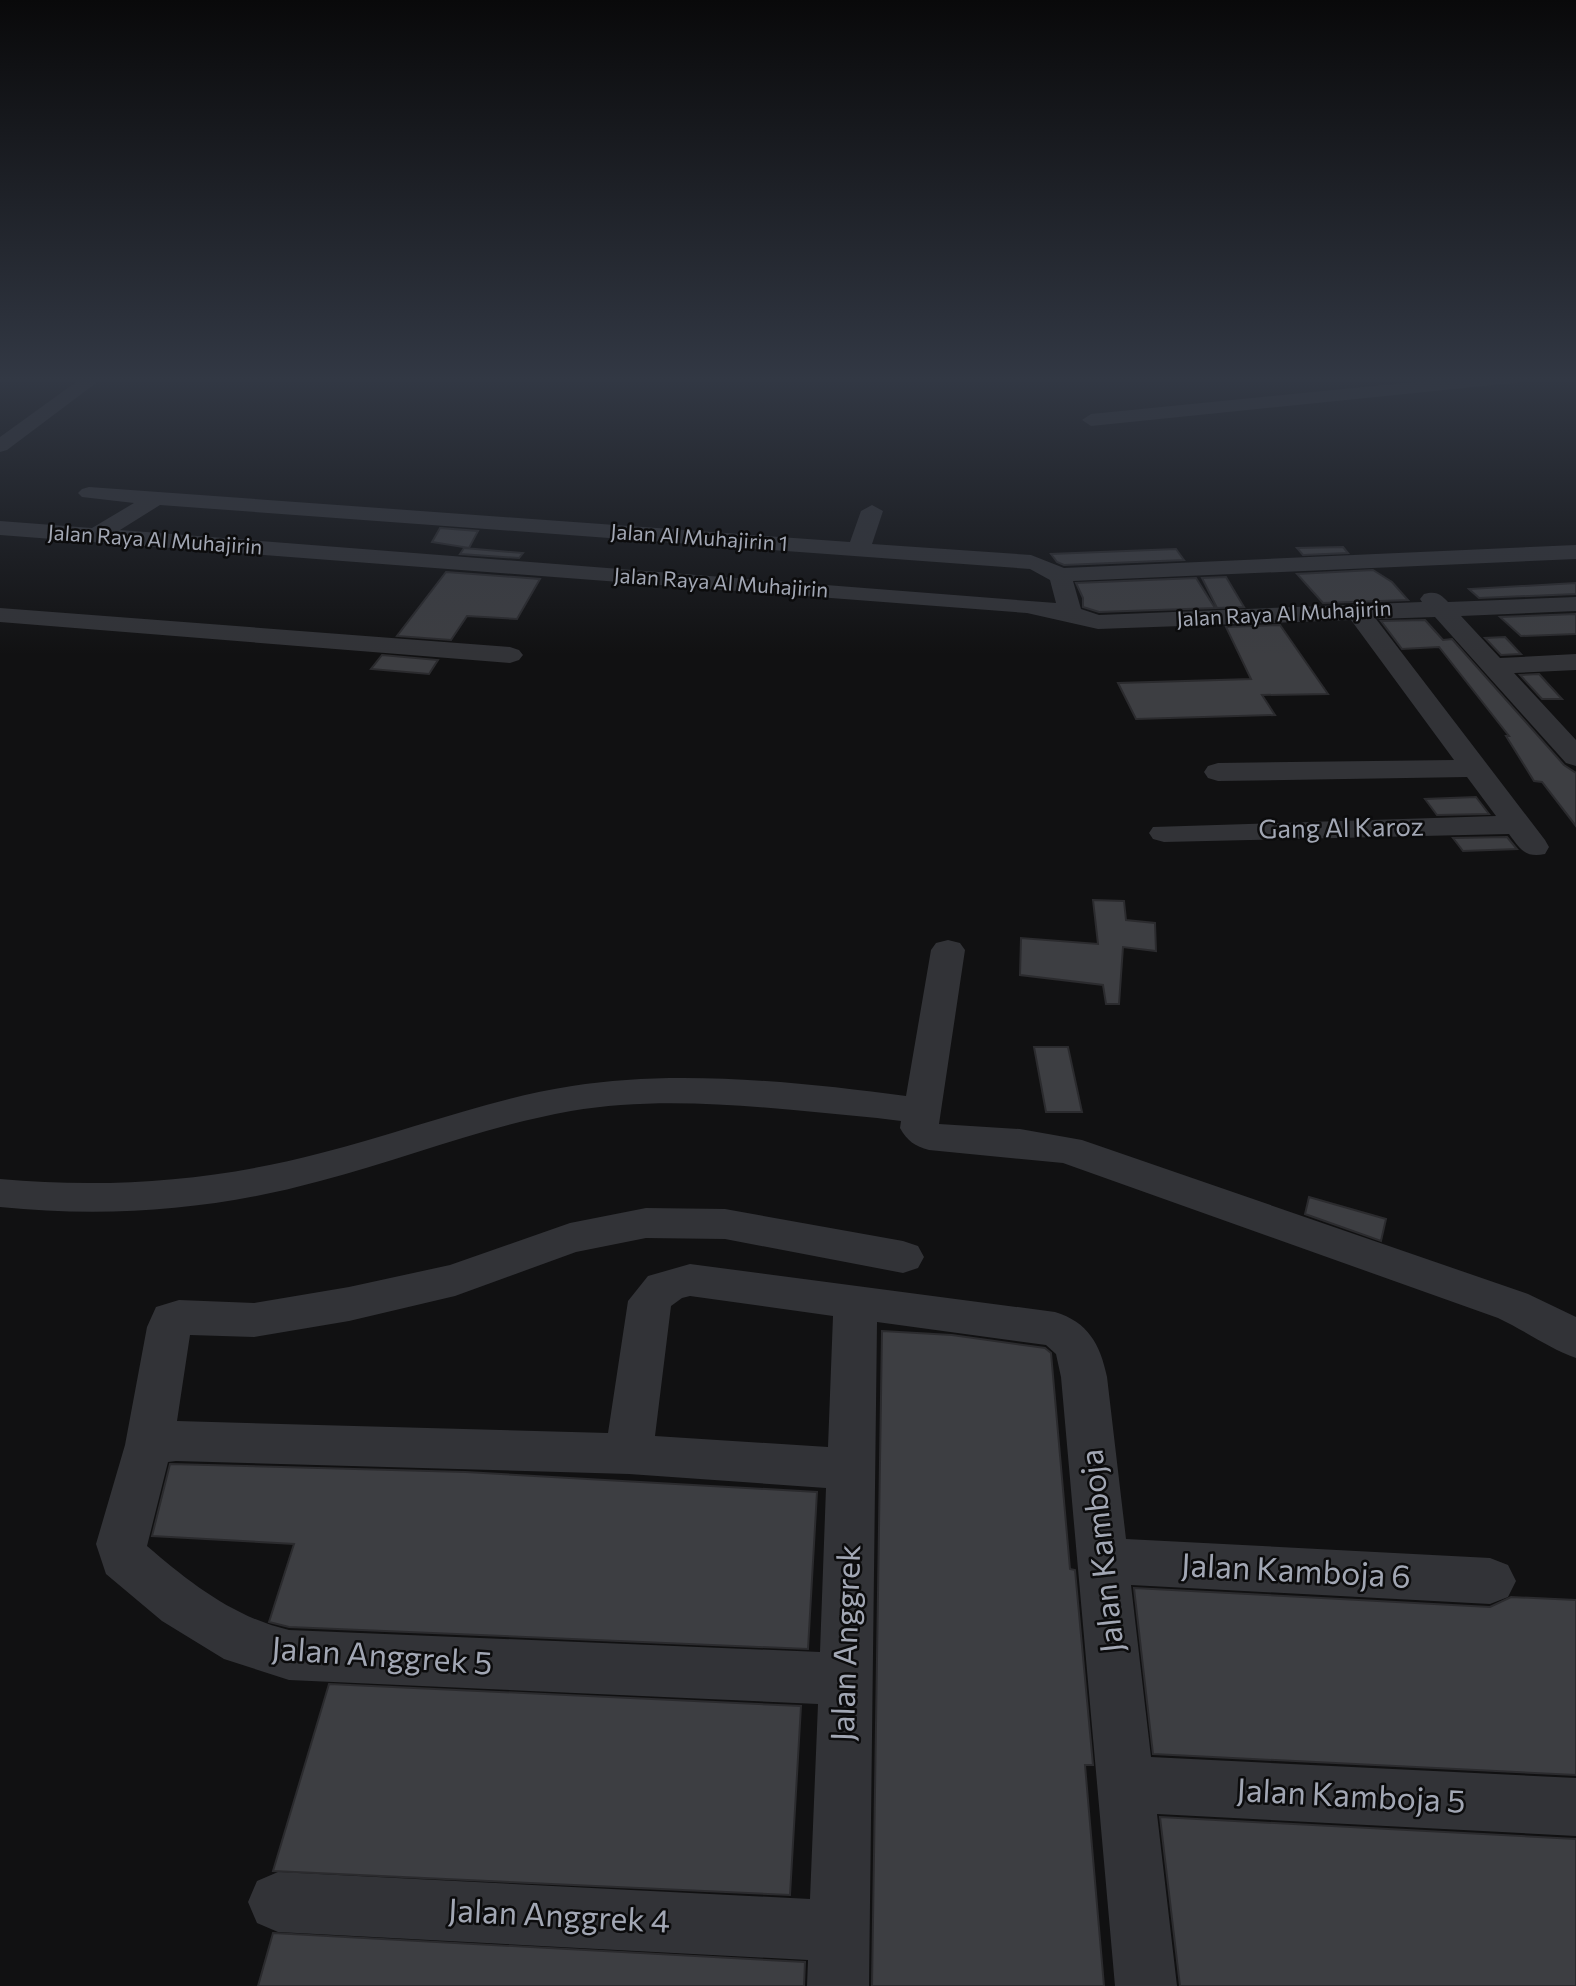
<svg xmlns="http://www.w3.org/2000/svg" width="1576" height="1986" font-family="Commissioner,sans-serif">
<rect width="100%" height="100%" fill="#111112"/>
<path fill="#3d3e42" stroke="#2b2b2e" stroke-width="2" d="M 440,528 L 478,531 L 469,548 L 432,542 Z
M 1343,547 L 1348,553 L 1303,555 L 1297,548 Z
M 464,548 L 523,553 L 519,558 L 460,554 Z
M 1176,549 L 1184,560 L 1064,565 L 1057,562 L 1051,554 Z
M 1373,570 L 1392,582 L 1408,600 L 1323,603 L 1297,574 Z
M 446,572 L 540,579 L 517,619 L 467,616 L 451,640 L 397,636 Z
M 1226,577 L 1244,607 L 1217,608 L 1202,578 Z
M 1196,578 L 1215,608 L 1099,612 L 1083,607 L 1083,598 L 1076,583 Z
M 1576,583 L 1576,594 L 1479,598 L 1469,589 Z
M 1576,614 L 1576,634 L 1521,636 L 1500,617 Z
M 1425,620 L 1443,640 L 1452,639 L 1564,765 L 1576,773 L 1576,826 L 1542,782 L 1534,781 L 1506,736 L 1509,736 L 1439,647 L 1402,649 L 1381,621 Z
M 1280,625 L 1328,694 L 1262,695 L 1275,715 L 1136,719 L 1118,683 L 1251,679 L 1226,627 Z
M 1505,637 L 1521,654 L 1501,655 L 1485,638 Z
M 382,655 L 438,660 L 429,674 L 371,669 Z
M 1539,674 L 1562,699 L 1542,699 L 1520,675 Z
M 1476,797 L 1489,814 L 1437,815 L 1425,799 Z
M 1507,837 L 1517,849 L 1463,851 L 1453,838 Z
M 1093,900 L 1124,901 L 1126,920 L 1155,923 L 1156,951 L 1123,947 L 1119,1004 L 1106,1004 L 1103,985 L 1020,975 L 1021,938 L 1098,944 Z
M 1034,1047 L 1068,1047 L 1082,1112 L 1046,1112 Z
M 1309,1197 L 1386,1219 L 1381,1241 L 1305,1214 Z
M 882,1331 L 952,1335 L 1045,1348 L 1051,1353 L 1070,1569 L 1075,1570 L 1093,1765 L 1085,1765 L 1104,1986 L 872,1986 Z
M 170,1464 L 466,1472 L 817,1492 L 808,1649 L 289,1627 L 269,1622 L 294,1544 L 152,1536 Z
M 1134,1588 L 1490,1607 L 1511,1597 L 1576,1600 L 1576,1775 L 1153,1754 Z
M 329,1684 L 801,1706 L 790,1895 L 273,1871 Z
M 1160,1817 L 1576,1839 L 1576,1986 L 1180,1986 Z
M 273,1933 L 805,1962 L 804,1986 L 258,1986 Z"/>
<g fill="none" stroke-linecap="round" stroke-linejoin="round">
<path fill="#323337" fill-rule="evenodd" d="M 83,377 L 104,377 L 7,450 L 0,452 L 0,437 Z
M 1465,377 L 1532,377 L 1523,382 L 1091,426 L 1082,420 L 1091,414 Z
M 89,487 L 850,542 L 861,511 L 872,505 L 883,511 L 872,544 L 1031,555 L 1064,568 L 1576,545 L 1576,559 L 1073,581 L 1081,609 L 1099,615 L 1422,602 L 1420,599 L 1424,594 C 1435,591 1440,593 1448,602 L 1576,597 L 1576,611 L 1461,616 L 1500,658 L 1576,654 L 1576,670 L 1514,673 L 1576,740 L 1576,766 L 1566,763 L 1435,617 L 1376,619 L 1545,840 L 1549,847 L 1545,854 C 1525,858 1520,849 1509,834 L 1164,842 L 1153,839 L 1149,833 L 1153,827 L 1496,816 L 1467,777 L 1218,781 L 1208,778 L 1204,772 L 1208,766 L 1218,763 L 1454,760 L 1351,620 L 1098,629 L 1027,613 L 0,535 L 0,521 L 92,528 L 134,503 L 82,497 L 78,493 L 82,489 ZM 160,505 L 1030,569 L 1050,580 L 1056,603 L 120,530 Z
M 0,608 L 510,647 L 519,650 L 523,655 L 519,660 L 510,663 L 0,622 Z
M 948,940 L 960,943 L 965,950 L 939,1124 L 1020,1129 L 1082,1140 L 1528,1294 L 1576,1317 L 1576,1358 C 1550,1349 1524,1330 1498,1318 L 1063,1163 L 929,1150 C 915,1146 907,1141 900,1128 L 901,1121 L 877,1118 C 776,1109 671,1094 571,1111 C 486,1126 404,1159 320,1181 C 215,1210 109,1218 0,1207 L 0,1179 C 109,1189 215,1181 321,1153 C 405,1132 487,1099 572,1086 C 676,1069 801,1082 906,1096 L 931,950 L 936,943 Z
M 646,1208 L 725,1209 L 903,1241 L 918,1246 L 924,1257 L 918,1268 L 903,1273 L 725,1239 L 646,1238 L 576,1252 L 455,1296 L 349,1321 L 254,1337 L 190,1335 L 177,1421 L 608,1433 L 628,1301 L 648,1276 L 690,1264 L 1055,1312 C 1088,1322 1100,1344 1107,1377 L 1126,1539 L 1490,1558 L 1508,1565 L 1516,1581 L 1508,1597 L 1490,1604 L 1131,1585 L 1151,1757 L 1576,1778 L 1576,1836 L 1157,1814 L 1177,1986 L 1115,1986 L 1061,1377 L 1056,1354 L 1046,1345 L 877,1322 L 869,1986 L 807,1986 L 808,1960 L 278,1932 L 257,1923 L 248,1902 L 257,1881 L 278,1872 L 810,1899 L 818,1704 L 289,1680 L 224,1659 L 162,1621 L 106,1574 L 96,1544 L 125,1445 L 147,1327 L 156,1307 L 179,1300 L 254,1303 L 349,1287 L 450,1265 L 570,1223 ZM 690,1296 L 833,1316 L 828,1447 L 655,1436 L 671,1306 L 682,1298 ZM 176,1461 L 629,1474 L 826,1488 L 820,1652 L 289,1630 C 233,1617 189,1582 147,1546 L 168,1462 Z"/>
</g>
<linearGradient id="sky" x2="0" y2="1"><stop stop-color="#09090a"/><stop offset="0.58" stop-color="#323844"/><stop offset="1" stop-color="#323844" stop-opacity="0"/></linearGradient>
<rect width="1576" height="655" fill="url(#sky)"/>
<g text-anchor="middle" stroke-width="5" stroke-linejoin="round" paint-order="stroke">
<g font-size="21" fill="#a2a7b4" stroke="#0c0c0d">
<text transform="translate(699 538) rotate(4)" y="7">Jalan Al Muhajirin 1</text>
<text transform="translate(155 540) rotate(4)" y="7">Jalan Raya Al Muhajirin</text>
<text transform="translate(721 583) rotate(4)" y="7">Jalan Raya Al Muhajirin</text>
<text transform="translate(1284 614) rotate(-3)" y="7">Jalan Raya Al Muhajirin</text>
</g>
<g font-size="26" fill="#a2a7b4" stroke="#0c0c0d">
<text transform="translate(1341 828) rotate(-1)" y="9">Gang Al Karoz</text>
</g>
<g font-size="32" fill="#a2a7b4" stroke="#0c0c0d">
<text transform="translate(1102 1551) rotate(-96)" y="11">Jalan Kamboja</text>
<text transform="translate(1296 1571) rotate(3)" y="11">Jalan Kamboja 6</text>
<text transform="translate(846 1643) rotate(-88)" y="11">Jalan Anggrek</text>
<text transform="translate(382 1656) rotate(4)" y="11">Jalan Anggrek 5</text>
<text transform="translate(1351 1796) rotate(3)" y="11">Jalan Kamboja 5</text>
<text transform="translate(559 1916) rotate(3)" y="11">Jalan Anggrek 4</text>
</g>
</g>
</svg>
